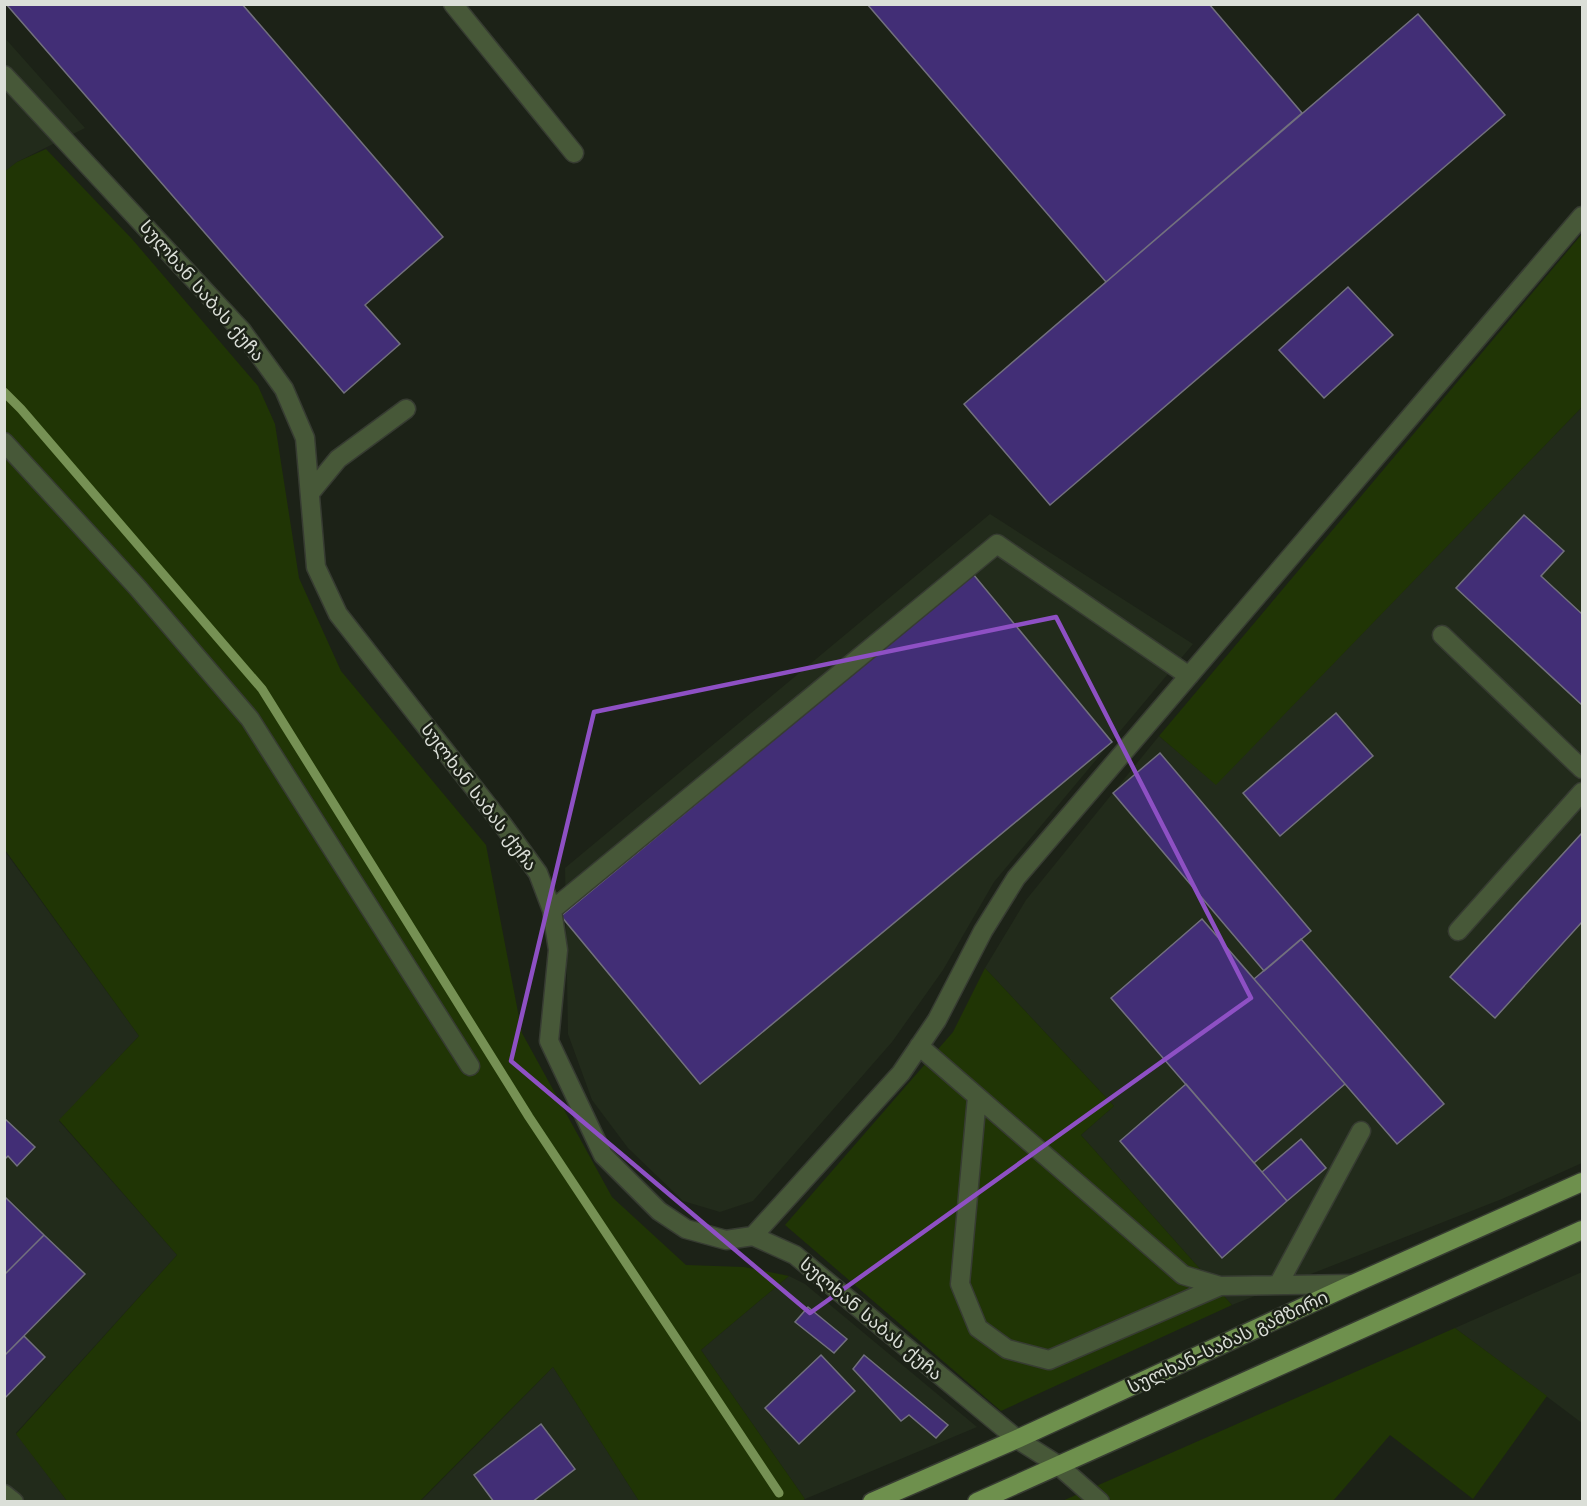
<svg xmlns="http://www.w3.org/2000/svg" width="1587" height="1506" font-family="'Work Sans','Noto Sans Georgian',sans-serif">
<rect width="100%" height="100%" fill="#1c2217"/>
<path fill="#222b1b" d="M 4,37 L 85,128 L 17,162 L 5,172 Z
M 1582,407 L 1582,1163 L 1502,1199 L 1232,1305 L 1081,1135 L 1114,1106 L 985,968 L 1026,900 L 1159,736 L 1216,784 Z
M 990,514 L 1193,644 L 994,882 L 943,970 L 892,1042 L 753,1201 L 720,1212 L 683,1201 L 628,1148 L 592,1100 L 568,1034 L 565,868 Z
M 4,850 L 139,1036 L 59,1121 L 177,1255 L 16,1433 L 67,1501 L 5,1501 Z
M 1582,1272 L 1582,1423 L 1455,1328 Z
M 789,1276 L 805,1284 L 977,1427 L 805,1499 L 701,1350 Z
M 553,1367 L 639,1501 L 420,1502 Z"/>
<path fill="#203505" d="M 46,149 L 132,239 L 258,386 L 275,424 L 299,578 L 341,671 L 486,845 L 522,1033 L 612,1197 L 686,1265 L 744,1267 L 789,1276 L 701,1350 L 805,1499 L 800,1502 L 639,1501 L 553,1367 L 420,1501 L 67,1501 L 16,1434 L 177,1255 L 59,1120 L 139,1036 L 5,850 L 4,172 L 17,162 Z
M 1582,234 L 1582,407 L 1216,785 L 1159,736 Z
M 985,968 L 1114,1106 L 1081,1135 L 1232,1305 L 1001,1411 L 785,1225 L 953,1032 Z
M 1455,1328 L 1547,1396 L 1473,1499 L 1390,1435 L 1333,1501 L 1060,1502 Z"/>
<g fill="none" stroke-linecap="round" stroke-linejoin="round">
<path stroke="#769154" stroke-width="9" d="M 4,392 L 21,409 L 262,689 L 529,1117 L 779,1493"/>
</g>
<path fill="#422e76" stroke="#72707e" stroke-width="1.5" d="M 6,4 L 242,4 L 443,237 L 365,305 L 400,344 L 344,393 Z
M 867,4 L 1209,4 L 1302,113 L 1106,282 Z
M 1418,14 L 1505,115 L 1050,505 L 964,404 Z
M 1348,287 L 1393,335 L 1324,398 L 1279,350 Z
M 1524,515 L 1564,551 L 1541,576 L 1582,614 L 1582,705 L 1456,588 Z
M 973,574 L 1112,742 L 700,1084 L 561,916 Z
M 1336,713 L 1373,756 L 1280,836 L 1243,793 Z
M 1160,753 L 1311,931 L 1264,971 L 1113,793 Z
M 1582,833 L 1582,922 L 1495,1018 L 1450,977 Z
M 1202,919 L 1345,1084 L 1254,1163 L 1111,998 Z
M 1301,939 L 1444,1104 L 1397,1144 L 1254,979 Z
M 1186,1084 L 1287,1201 L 1222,1258 L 1120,1141 Z
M 4,1118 L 35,1147 L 17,1166 L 8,1156 L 4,1160 Z
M 1301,1139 L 1326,1168 L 1287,1201 L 1262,1172 Z
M 4,1196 L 44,1235 L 4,1275 Z
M 44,1235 L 85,1274 L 4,1356 L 4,1275 Z
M 808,1307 L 847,1339 L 834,1353 L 795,1322 Z
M 24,1336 L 45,1357 L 4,1399 L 4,1356 Z
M 821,1355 L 855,1391 L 799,1444 L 765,1408 Z
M 864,1355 L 948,1425 L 936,1438 L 909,1415 L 901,1421 L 853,1369 Z
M 541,1424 L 575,1469 L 532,1502 L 494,1502 L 474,1475 Z"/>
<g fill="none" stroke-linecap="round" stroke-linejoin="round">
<g stroke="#373c32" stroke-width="21">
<path id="minor" d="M 453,4 L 574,153
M 4,75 L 242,331 L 284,389 L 305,438 L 316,567 L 338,614 L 503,825 L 538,873 L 552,910 L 558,950 L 549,1041 L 603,1155 L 659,1211 L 686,1229 L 726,1240 L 753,1236 L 795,1255 L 1017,1439 L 1058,1465 L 1100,1502
M 4,442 L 137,587 L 250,719 L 470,1066
M 310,493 L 338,459 L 406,409
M 1442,635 L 1582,769
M 552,910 L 997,544 L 1189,676
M 1458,931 L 1582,792
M 919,1046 L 1183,1275 L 1220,1286 L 1353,1284
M 977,1097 L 960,1284 L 978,1328 L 1007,1349 L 1049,1360 L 1220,1286
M 753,1236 L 901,1073 L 937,1020 L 983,931 L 1016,878 L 1582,216
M 1278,1285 L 1361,1131
M 4,1494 L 14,1502"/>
</g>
<g stroke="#373c32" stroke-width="21">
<path id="major" d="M 872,1502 L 1017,1439 L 1353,1284 L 1582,1182
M 977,1502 L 1582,1230"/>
</g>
<use href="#minor" stroke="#475838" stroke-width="18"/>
<use href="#major" stroke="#6e904d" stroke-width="18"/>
</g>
<path fill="none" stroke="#8e50c4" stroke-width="4.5" stroke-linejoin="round" d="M 1056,617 L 1251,998 L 810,1313 L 511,1061 L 594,712 Z"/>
<g text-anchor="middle" stroke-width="5" stroke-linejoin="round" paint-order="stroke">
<g font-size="18" fill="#dbdfd8" stroke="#1c2217">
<text transform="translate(202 291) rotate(49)" y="6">სულხან საბას ქუჩა</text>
<text transform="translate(479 797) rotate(53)" y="6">სულხან საბას ქუჩა</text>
<text transform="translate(871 1319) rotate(40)" y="6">სულხან საბას ქუჩა</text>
<text transform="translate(1228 1342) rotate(-25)" y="6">სულხან-საბას გამზირი</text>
</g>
</g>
<rect width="1587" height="1506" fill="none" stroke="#dbdfd8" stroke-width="12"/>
</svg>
